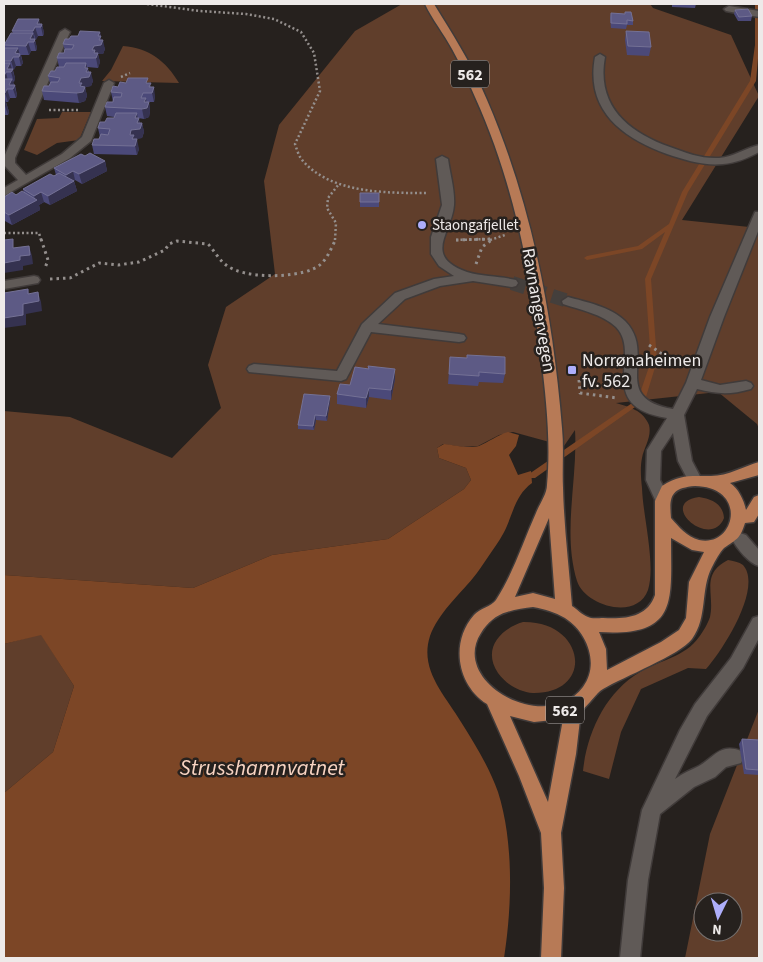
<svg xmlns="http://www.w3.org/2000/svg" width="763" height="962" font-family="'Source Sans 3',sans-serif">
<rect width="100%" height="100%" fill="#26211e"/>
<path fill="#603e2b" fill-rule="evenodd" d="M 402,4 L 650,4 L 653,8 L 731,35 L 759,96 L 682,220 L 759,228 L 759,429 L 757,424 L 718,392 L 616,403 C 629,407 643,410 649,425 C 652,437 644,447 642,458 C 640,467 641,479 642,488 C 643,517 656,564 648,590 C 637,621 585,606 577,581 C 562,532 578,479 575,430 L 564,446 L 513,432 L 499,435 L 478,446 L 463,447 L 443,444 L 437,448 L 439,458 L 466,468 L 471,480 L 464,489 L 388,539 L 272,555 L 193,588 L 4,575 L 4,411 L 70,417 L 172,458 L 221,408 L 208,365 L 226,307 L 275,274 L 264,181 L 279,125 L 355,31 Z
M 123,46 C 149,48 166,61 179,83 L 102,81 L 111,70 Z
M 62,112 L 91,112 L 79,140 L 57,143 L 37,155 L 24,150 L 37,119 L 59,118 Z
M 699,497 C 712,499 723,504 724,518 C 711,551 656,503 699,497 Z
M 728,560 C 733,561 739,562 743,565 C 763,587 723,650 706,669 L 688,668 L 641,689 L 621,732 L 609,779 L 583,771 C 587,732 606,692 640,672 C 660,660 685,657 699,637 C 703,632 708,623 710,617 C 715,594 700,574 728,560 Z
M 523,622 C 586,621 595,694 533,693 C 519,692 506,684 498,673 C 482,649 500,629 523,622 Z
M 41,634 L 74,686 L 53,752 L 4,793 L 4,644 Z
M 759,709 L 759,958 L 685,958 L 710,834 ZM 703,902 L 733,902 L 733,932 L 703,932 Z"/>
<path fill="#7c4626" d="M 508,432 L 519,435 L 516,446 L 509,455 L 518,475 L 531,471 L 532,483 C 514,496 513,516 503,534 C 499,542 493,549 488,557 C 483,564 478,572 473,578 C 458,596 438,614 430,636 C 419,670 445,695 461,722 C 475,744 489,767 498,792 C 514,842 512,907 504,958 L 4,958 L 4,793 L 53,752 L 74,686 L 41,635 L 4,644 L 4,575 L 193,588 L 272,555 L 388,539 L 464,489 L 471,480 L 466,468 L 439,458 L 437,448 L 444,444 C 454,445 468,449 479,446 C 489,442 497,435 508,432 Z"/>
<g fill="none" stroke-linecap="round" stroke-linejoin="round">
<path fill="#7c4626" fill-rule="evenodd" d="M 755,4 L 759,4 L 759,47 L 756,81 L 688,192 L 651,279 L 657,361 L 645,400 L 535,478 L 529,478 L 528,476 L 529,474 L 638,399 L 651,361 L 645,279 L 665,232 L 642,249 L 587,260 L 584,258 L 587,256 L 638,246 L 669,224 L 682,192 L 750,81 L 755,45 Z"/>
<path stroke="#443f3c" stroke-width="14" stroke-dasharray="14 7" stroke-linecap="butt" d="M 512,283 L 568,301"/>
<g stroke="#403b3a" stroke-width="3">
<path id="minor" d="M 729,6 L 759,11 L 759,17 L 726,11 L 724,9 Z
M 65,29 L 70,32 L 15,158 L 15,163 L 26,175 L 62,154 L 82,137 L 104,83 L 109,80 L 114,83 L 91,141 L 70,158 L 4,196 L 4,188 L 18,180 L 4,165 L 4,157 L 60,32 Z
M 600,54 L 605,57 C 596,106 628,132 670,147 C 686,153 702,159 719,158 C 734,157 745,148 759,145 L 759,152 C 748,158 736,163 723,164 C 704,166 685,160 667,154 C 623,138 585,111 595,57 Z
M 442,156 L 448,159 C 450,174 455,190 454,205 C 452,233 422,256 467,272 C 483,277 500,276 516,280 L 518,283 L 516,286 L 512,287 L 473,281 L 440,286 L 405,299 L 378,324 L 459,334 L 464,335 L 466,338 L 464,341 L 459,342 L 371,332 L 346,379 L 341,381 L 249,372 L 247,369 L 249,366 L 254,364 L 337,371 L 362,324 L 395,293 L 434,279 L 454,276 L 439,266 L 431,254 L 431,237 L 442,205 L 436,159 Z
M 755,212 L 759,212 L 759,229 L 724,317 L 701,380 L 720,385 L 746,381 L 751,383 L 753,386 L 751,389 C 730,395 717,394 697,389 L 684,415 L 692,461 L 702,480 L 700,484 L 695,486 L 690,484 L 678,461 L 673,433 L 661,451 L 660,480 L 670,500 L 667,504 L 662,506 L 657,504 L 646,480 L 647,450 L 667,418 C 593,406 643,355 616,327 C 602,314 581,310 563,304 L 562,301 L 568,297 C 586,302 611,307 625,321 C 658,354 608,398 673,409 L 686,383 L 710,317 Z
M 34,276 L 38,277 L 40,280 L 38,283 L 4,289 L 4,281 Z
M 740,533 L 746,535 L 759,550 L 759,566 C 749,563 737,549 732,539 L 734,535 Z
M 759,616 L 759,638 L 743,668 L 707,716 L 675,779 C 683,773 691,770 699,766 C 715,757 720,743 741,751 L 744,757 L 741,763 L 726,767 L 715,777 L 694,787 L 660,814 L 648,880 L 640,958 L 620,958 L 628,880 L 642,810 L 680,730 L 695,704 L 731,658 L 753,618 Z"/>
</g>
<g stroke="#403b3a" stroke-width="3">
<path id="major" d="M 425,4 L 434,4 C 453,35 473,66 487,100 C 532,204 553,316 562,428 C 564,448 562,468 563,488 C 564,528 569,567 572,606 C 577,609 582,615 588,617 C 591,619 599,618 603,618 C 625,619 647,618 655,595 L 655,501 L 662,486 C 680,474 691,476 711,476 C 728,476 744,466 759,462 L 759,475 L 730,483 C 738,488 744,500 746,510 L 754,497 L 759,495 L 759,514 L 754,522 L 745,523 C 740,539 737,539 724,548 C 720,552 715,561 712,567 C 700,590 708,617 692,639 C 680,655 623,677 603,689 C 596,693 589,705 581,711 L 576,754 L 561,833 L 564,888 L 561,958 L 541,958 L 544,888 L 541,833 L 519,776 L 487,704 C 457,685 450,642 474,615 C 480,608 491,607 496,600 C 513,574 523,542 536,513 C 539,505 547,494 547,485 C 551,442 546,398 541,356 C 530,268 512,178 475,97 C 468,81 461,65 452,49 C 444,34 432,19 425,4 ZM 695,486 C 749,487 735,548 699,540 C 687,537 679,527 671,518 C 669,496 671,488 695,486 ZM 549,518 L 555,599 L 533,593 L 515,597 ZM 671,538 L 692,550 L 704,552 L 689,582 L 686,618 L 679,630 L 661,642 L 607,670 L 606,649 L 599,632 C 679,637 671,601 671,538 ZM 533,607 C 544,609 555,612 565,618 C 587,632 600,664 583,687 C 546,736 449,682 481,633 C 487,623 496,615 507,612 C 515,609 525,608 533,607 ZM 510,716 L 534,722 L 563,719 L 548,802 Z"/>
</g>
<path stroke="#948f8d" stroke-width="2.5" stroke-dasharray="2 2.5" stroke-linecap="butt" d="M 147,4 L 200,11 L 246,14 L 274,19 L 301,32 L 314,53 L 320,91 L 295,144 C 297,150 299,157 303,161 C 332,194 388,193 428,193
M 121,77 L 130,73
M 49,110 L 80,110
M 4,233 L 39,233 L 41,240
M 335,240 L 336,223 L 327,208 L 328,198 L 339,184
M 456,240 L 490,239
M 490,240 L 505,235"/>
<path stroke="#948f8d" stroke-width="3" stroke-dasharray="2.5 4" stroke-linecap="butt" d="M 41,239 L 48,260 L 45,268
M 456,240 L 490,239
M 476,264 L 482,247 L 493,239
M 50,279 L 70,278 L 99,263 L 118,265 L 139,262 L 165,250 L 169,244 L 177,241 L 208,244 C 214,250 219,260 226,265 C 244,279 293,278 313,269 C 326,264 330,250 336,239
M 649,345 L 665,356 L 675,359
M 579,380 L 580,393 L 617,398"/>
<use href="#minor" fill="#605a57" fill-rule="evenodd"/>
<use href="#major" fill="#b77a56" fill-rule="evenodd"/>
</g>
<path fill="#4b4979" d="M 672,4 L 696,4 L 695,8 L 672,7 Z
M 735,10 L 752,16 L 751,21 L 738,21 L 734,14 Z
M 625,12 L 633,21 L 633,25 L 627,25 L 626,29 L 611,28 L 610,18 L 611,13 L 625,14 Z
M 41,24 L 42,24 L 44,33 L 43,36 L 38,36 L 35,40 L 37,48 L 36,51 L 31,51 L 29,55 L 21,55 L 23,63 L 21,66 L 16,66 L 13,70 L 15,78 L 14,82 L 13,81 L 14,85 L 15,85 L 17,95 L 16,98 L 10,98 L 8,102 L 6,102 L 9,112 L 8,115 L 4,115 L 4,48 L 5,48 L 4,45 L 13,33 L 12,31 Z
M 626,31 L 651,47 L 649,56 L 627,55 L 625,40 Z
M 100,32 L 101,40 L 105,49 L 103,54 L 98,54 L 100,62 L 98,68 L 87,67 L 93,81 L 91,86 L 85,87 L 87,96 L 85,101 L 79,103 L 44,100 L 42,91 L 49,86 L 50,83 L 48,76 L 55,71 L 64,67 L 59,67 L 57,58 L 64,53 L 65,51 L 63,44 L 78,36 Z
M 149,83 L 155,96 L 154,102 L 149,102 L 150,111 L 149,117 L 144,119 L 138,118 L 140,123 L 142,123 L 144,132 L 142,138 L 134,139 L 139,149 L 137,155 L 94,154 L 92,145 L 99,139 L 100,137 L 98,128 L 105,122 L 114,118 L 114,117 L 107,116 L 105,107 L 113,102 L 111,92 L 118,87 Z
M 85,156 L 105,161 L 107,171 L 82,184 L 75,180 L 74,181 L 77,191 L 50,205 L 44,202 L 39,205 L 40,210 L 12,225 L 5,221 L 4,222 L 4,197 L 24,193 L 23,189 L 56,175 L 54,168 Z
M 360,193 L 379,193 L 379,207 L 360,207 Z
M 450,357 L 505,374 L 503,383 L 479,382 L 478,386 L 448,384 Z
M 368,366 L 395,379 L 391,400 L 369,397 L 366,408 L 337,404 L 337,394 L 350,385 L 368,369 Z
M 330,401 L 327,421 L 316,420 L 314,430 L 298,429 L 298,425 Z
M 742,739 L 759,740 L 759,775 L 744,774 L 739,744 Z"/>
<path fill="#353250" d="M 39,19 L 41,27 L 42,24 L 44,33 L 43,36 L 41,27 L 37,24 Z
M 35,27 L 38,36 L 36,40 L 33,31 Z
M 100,32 L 102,43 L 103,40 L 105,49 L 103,54 L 98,54 L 100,62 L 98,68 L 96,58 L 95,57 L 94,59 L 92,50 Z
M 33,33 L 37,48 L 36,51 L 34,42 L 30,39 Z
M 28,42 L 31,51 L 29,55 L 26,46 Z
M 18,48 L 20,55 L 20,54 L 23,63 L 21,66 L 19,57 L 15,53 Z
M 13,57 L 16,66 L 14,70 L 11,61 Z
M 10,63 L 15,78 L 14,82 L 11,72 L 7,69 Z
M 86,63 L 89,75 L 91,72 L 93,81 L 91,86 L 85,87 L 87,96 L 85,101 L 79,103 L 77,93 L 79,83 Z
M 6,72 L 8,81 L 6,86 L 4,78 L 4,76 Z
M 12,79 L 17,95 L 16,98 L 13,89 L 9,85 Z
M 154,87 L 155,96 L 154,102 L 152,93 Z
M 7,89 L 10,98 L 8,102 L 5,93 Z
M 4,96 L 9,112 L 8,115 L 5,106 L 4,106 Z
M 146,98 L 147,107 L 149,102 L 150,111 L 149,117 L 144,119 L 142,109 Z
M 137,113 L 138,121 L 139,118 L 141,128 L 142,123 L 144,132 L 142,138 L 134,139 L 132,144 L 130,135 Z
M 137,139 L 139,149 L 137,155 L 135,146 Z
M 105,161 L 107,171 L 82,184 L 79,174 Z
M 73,171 L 75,180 L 68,184 L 66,175 Z
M 74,181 L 77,191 L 50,205 L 48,196 Z
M 41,192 L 44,202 L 39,205 L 40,210 L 12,225 L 9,215 L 36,201 L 34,196 Z
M 29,246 L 32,256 L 33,264 L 23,266 L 23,270 L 4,273 L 4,263 L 20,256 Z
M 28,289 L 31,299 L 38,292 L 41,302 L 42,311 L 26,314 L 26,325 L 4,328 L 4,318 L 28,294 Z
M 395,369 L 395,379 L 391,400 L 391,390 Z
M 369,388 L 369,397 L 366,408 L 366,398 Z
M 330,396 L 330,401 L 327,421 L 326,416 Z
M 315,415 L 316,420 L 314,430 L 313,426 Z"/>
<path fill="#5d5a85" stroke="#747195" d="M 748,9 L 752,16 L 739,17 L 735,10 Z
M 625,12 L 631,12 L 633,21 L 627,20 L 627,24 L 611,23 L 611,13 L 625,14 Z
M 18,19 L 39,19 L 37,24 L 42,24 L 41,27 L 35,27 L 33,31 L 12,31 Z
M 80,31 L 100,32 L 98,36 L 101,36 L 99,40 L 103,40 L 101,45 L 94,46 L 92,50 L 95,50 L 94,53 L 98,53 L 96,58 L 57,58 L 59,53 L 64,53 L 65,49 L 72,49 L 74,45 L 63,44 L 65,39 L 69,39 L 71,36 L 78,36 Z
M 626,31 L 649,32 L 651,47 L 628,46 Z
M 11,33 L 33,33 L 30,39 L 35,39 L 34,42 L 28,42 L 26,46 L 4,45 Z
M 4,48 L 18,48 L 15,53 L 20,54 L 19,57 L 13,57 L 11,61 L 4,61 Z
M 4,63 L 10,63 L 7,69 L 13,69 L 11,72 L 6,72 L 4,76 Z
M 66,63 L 86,63 L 85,68 L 88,68 L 86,72 L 91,72 L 89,77 L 81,78 L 79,83 L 82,83 L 80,86 L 85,87 L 83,92 L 77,93 L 42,91 L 44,86 L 49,86 L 51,82 L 58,82 L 60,78 L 48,76 L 51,71 L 55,71 L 57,67 L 64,67 Z
M 128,78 L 148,78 L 146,83 L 151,83 L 149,87 L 154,87 L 152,93 L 143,93 L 141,98 L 146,98 L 144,102 L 149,102 L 147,108 L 142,109 L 105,107 L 107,102 L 113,102 L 114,97 L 121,97 L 122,93 L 111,92 L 113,86 L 118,87 L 120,82 L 126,83 Z
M 4,79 L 12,79 L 9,85 L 15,85 L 13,89 L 7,89 L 5,93 L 4,93 Z
M 116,113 L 137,113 L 135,118 L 139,118 L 137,123 L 142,123 L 140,129 L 131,130 L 130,135 L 134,135 L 132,139 L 137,139 L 135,146 L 92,145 L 94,139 L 99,139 L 101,134 L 108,135 L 110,129 L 98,128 L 100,122 L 105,122 L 107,118 L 114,118 Z
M 90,153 L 105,161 L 79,174 L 73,171 L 66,175 L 54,168 L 81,154 L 85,156 Z
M 59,173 L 74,181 L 48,196 L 41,192 L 34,196 L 23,189 L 50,174 L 54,176 Z
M 22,191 L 37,200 L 9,215 L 4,212 L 4,197 L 12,192 L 16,195 Z
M 360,193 L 379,193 L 379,202 L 360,202 Z
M 13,239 L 13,248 L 29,246 L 30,255 L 20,256 L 20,260 L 4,263 L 4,240 Z
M 28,289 L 28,294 L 38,292 L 39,301 L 23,304 L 23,315 L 4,318 L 4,293 Z
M 467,355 L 505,357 L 505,374 L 479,372 L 479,376 L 449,374 L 450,357 L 467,358 Z
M 368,366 L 395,369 L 391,390 L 369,388 L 366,398 L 337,394 L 340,384 L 350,385 L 355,367 L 369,369 Z
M 304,394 L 330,396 L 326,416 L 315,415 L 313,426 L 298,425 Z
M 742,739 L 759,740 L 759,770 L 746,769 Z"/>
<g fill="#aeaefb" stroke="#26211e" stroke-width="2">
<circle cx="422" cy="225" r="5"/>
<rect x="567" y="365" width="10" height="10" rx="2.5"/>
</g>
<g text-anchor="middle" stroke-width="5" stroke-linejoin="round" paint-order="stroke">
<g font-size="15" fill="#eeeae9" stroke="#26211e" text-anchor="start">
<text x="432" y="230">Staongafjellet</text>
</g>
<g fill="#26211e" stroke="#b2aeac" stroke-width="1">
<rect x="451" y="60.5" width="38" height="27" rx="4"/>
<rect x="546" y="696.5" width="38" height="27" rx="4"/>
</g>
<g font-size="16" font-weight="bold" fill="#eeeae9">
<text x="470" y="80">562</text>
<text x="565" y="716">562</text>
</g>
<g font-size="18" fill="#eeeae9" stroke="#26211e">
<text transform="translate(539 310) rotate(80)" y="6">Ravnangervegen</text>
</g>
<g font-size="18" fill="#eeeae9" stroke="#26211e" text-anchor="start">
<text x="582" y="366">Norrønaheimen<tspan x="582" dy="21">fv. 562</tspan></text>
</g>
<g font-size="22" font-style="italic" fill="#f8d4c2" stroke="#26211e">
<text x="262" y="775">Strusshamnvatnet</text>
</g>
</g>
<rect width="763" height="962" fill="none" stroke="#eeeae9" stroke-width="10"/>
<g transform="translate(718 917) rotate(185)"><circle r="24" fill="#26211e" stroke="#76716f"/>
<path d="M0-4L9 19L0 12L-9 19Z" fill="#aeaefb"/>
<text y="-8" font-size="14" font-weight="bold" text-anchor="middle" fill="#eeeae9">N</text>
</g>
</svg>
